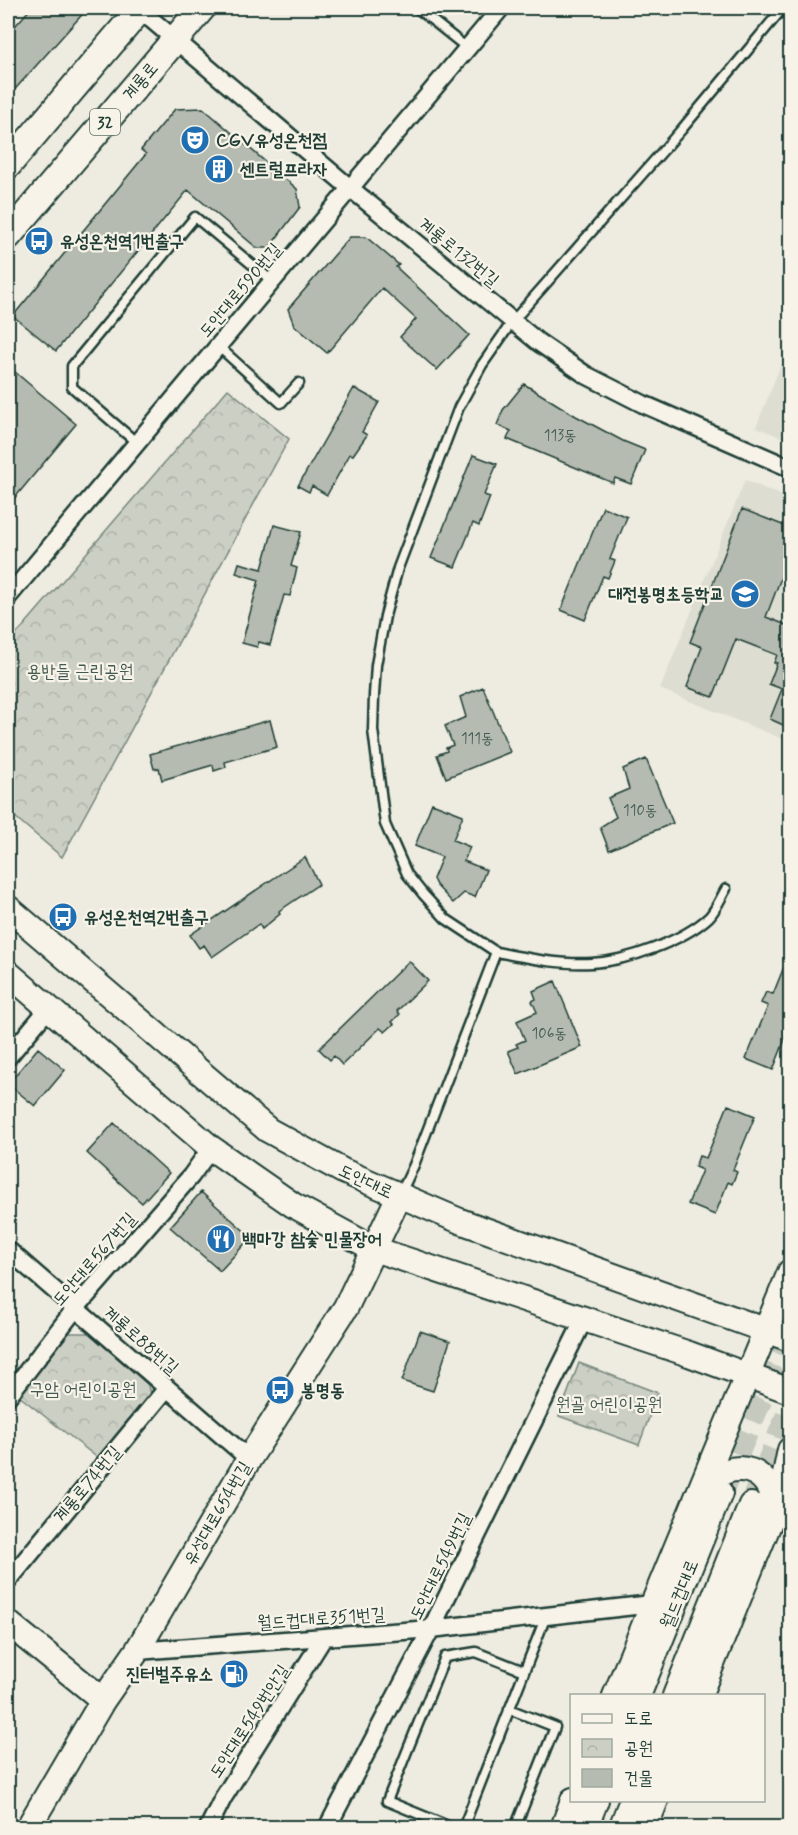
<svg xmlns="http://www.w3.org/2000/svg" width="798" height="1835" font-family="Mynerve,'Poor Story',sans-serif">
<defs>
<pattern id="park-crowns" width="20" height="18" patternUnits="userSpaceOnUse" patternTransform="scale(1.5)"><rect width="20" height="18" fill="#cccfc4"/><path d="M2 6a3 3 0 1 1 6 0M12 15a3 3 0 1 1 6 0" fill="none" stroke="#afb3a9"/></pattern>
</defs>
<rect width="100%" height="100%" fill="#eeece1"/>
<filter id="ink" filterUnits="userSpaceOnUse"><feTurbulence type="fractalNoise" baseFrequency=".0167" numOctaves="2"/><feDisplacementMap in="SourceGraphic" scale="12" xChannelSelector="R" yChannelSelector="G"/><feConvolveMatrix kernelMatrix="1 2 1 2 8 2 1 2 1" color-interpolation-filters="sRGB"/></filter>
<g filter="url(#ink)">
<path fill="#ddddd2" d="M 790,342 L 790,441 L 756,427 Z
M 745,480 L 790,499 L 790,742 L 660,689 Z"/>
<path fill="url(#park-crowns)" stroke="#76867c" stroke-width="1.5" d="M 228,389 L 289,439 L 62,857 L 8,811 L 8,644 Z
M 69,1333 L 89,1333 L 148,1385 L 150,1395 L 99,1459 L 19,1396 Z
M 579,1363 L 658,1393 L 639,1445 L 559,1416 Z"/>
<path fill="#b5bbb0" stroke="#1f3d34" stroke-width="1.5" d="M 31,8 L 88,8 L 8,97 L 8,34 Z
M 203,108 L 297,189 L 300,207 L 269,248 L 257,248 L 188,190 L 56,351 L 13,316 L 146,154 L 141,150 L 175,109 Z
M 350,237 L 366,237 L 399,265 L 396,267 L 469,335 L 437,370 L 400,337 L 416,319 L 382,288 L 327,353 L 294,325 L 288,309 Z
M 8,366 L 76,424 L 8,506 Z
M 524,384 L 576,416 L 623,441 L 645,450 L 631,484 L 615,478 L 613,483 L 507,439 L 511,431 L 497,425 L 503,410 Z
M 354,388 L 379,402 L 362,432 L 367,435 L 353,455 L 350,454 L 327,495 L 312,486 L 309,492 L 298,486 Z
M 473,455 L 497,464 L 484,495 L 490,497 L 479,526 L 473,523 L 455,567 L 431,558 Z
M 603,507 L 627,517 L 610,559 L 615,561 L 608,578 L 603,576 L 585,620 L 561,610 Z
M 742,509 L 790,528 L 790,554 L 766,617 L 789,626 L 790,623 L 790,728 L 770,719 L 782,689 L 769,684 L 777,663 L 774,663 L 777,655 L 736,639 L 713,697 L 687,687 L 702,647 L 690,642 Z
M 274,525 L 301,532 L 291,566 L 297,568 L 290,596 L 284,595 L 270,645 L 259,642 L 257,647 L 242,643 L 259,580 L 236,573 L 239,563 L 262,569 Z
M 483,687 L 510,752 L 446,778 L 437,755 L 447,751 L 446,748 L 453,745 L 445,726 L 466,717 L 460,697 Z
M 270,720 L 277,747 L 225,762 L 226,767 L 214,771 L 213,765 L 162,780 L 159,768 L 154,769 L 150,754 Z
M 646,759 L 673,823 L 609,850 L 600,827 L 616,817 L 608,798 L 629,789 L 623,769 Z
M 432,803 L 463,815 L 453,840 L 470,847 L 464,861 L 486,870 L 475,897 L 464,893 L 453,903 L 436,885 L 433,879 L 442,857 L 415,846 Z
M 305,857 L 319,884 L 279,911 L 280,914 L 262,929 L 259,924 L 212,957 L 204,945 L 199,948 L 190,935 Z
M 790,952 L 790,1027 L 773,1070 L 746,1059 L 768,1006 L 761,1003 L 766,992 L 773,994 Z
M 409,961 L 428,981 L 397,1011 L 400,1014 L 392,1022 L 394,1024 L 385,1032 L 380,1028 L 342,1065 L 334,1056 L 330,1060 L 319,1049 Z
M 555,981 L 582,1047 L 518,1074 L 508,1051 L 518,1047 L 516,1044 L 525,1040 L 517,1021 L 537,1012 L 532,1001 L 536,999 L 533,991 Z
M 38,1048 L 65,1070 L 35,1106 L 8,1084 Z
M 728,1105 L 755,1116 L 733,1170 L 737,1172 L 732,1184 L 728,1182 L 715,1215 L 688,1204 L 702,1170 L 695,1167 L 699,1156 L 706,1158 Z
M 114,1123 L 169,1173 L 142,1203 L 87,1153 Z
M 201,1192 L 251,1237 L 220,1271 L 170,1227 Z
M 420,1331 L 450,1341 L 433,1391 L 402,1381 Z"/>
<g fill="none" stroke-linecap="round" stroke-linejoin="round">
<path stroke="#c5c9be" stroke-width="24" stroke-dasharray="24 12" stroke-linecap="butt" d="M 723,1487 L 790,1330
M 751,1505 L 790,1410"/>
<g stroke="#1f3d34" stroke-width="13">
<path id="lane" d="M 417,8 L 467,48
M 218,346 L 281,403 L 299,383
M 137,443 L 72,387 L 72,366 L 195,217 L 272,281
M 496,952 C 527,958 560,965 592,963 C 627,961 683,941 709,917 C 716,910 721,897 726,889
M 400,1195 L 414,1165 L 496,952 L 446,919 L 423,894 L 407,874 L 385,824 L 373,730 L 374,695 L 376,665 L 385,616 L 398,568 L 459,407 L 482,365 L 512,322 L 682,129 L 783,8
M 509,1709 L 555,1727 L 515,1828
M 453,1828 L 387,1801 L 445,1657 L 476,1652 L 524,1671
M 463,1828 L 546,1616"/>
</g>
<g stroke="#1f3d34" stroke-width="21">
<path id="street" d="M 139,9 L 350,188 L 538,342 L 586,375 L 643,404 L 790,468
M 8,137 L 21,149
M 8,597 L 501,8
M 8,1057 L 48,1009
M 8,1250 L 249,1459
M 8,1396 L 75,1309 L 191,1176 L 211,1148
M 8,1581 L 167,1388
M 137,1651 L 431,1629 L 652,1604
M 208,1828 L 223,1798 L 324,1637
M 327,1828 L 431,1629 L 584,1319"/>
</g>
<g stroke="#1f3d34" stroke-width="28">
<path id="secondary" d="M 8,908 L 268,1130 L 343,1171 L 460,1221 L 790,1339
M 8,973 L 211,1148 L 293,1205 L 374,1249 L 689,1354 L 790,1391
M 702,1488 C 732,1453 779,1469 772,1515
M 8,1623 L 103,1700
M 615,1696 L 790,1272
M 638,1696 L 720,1493
M 675,1696 L 751,1505
M 699,1696 L 781,1494 L 790,1450
M 28,1828 L 103,1700 L 137,1651 L 249,1459 L 346,1307 L 399,1196
M 563,1828 L 573,1800
M 585,1828 L 596,1800
M 621,1828 L 632,1800
M 645,1828 L 656,1800"/>
</g>
<g stroke="#1f3d34" stroke-width="30">
<path id="primary" d="M 8,165 L 141,8
M 8,236 L 202,8"/>
</g>
<use href="#lane" stroke="#f7f3e8" stroke-width="8"/>
<use href="#street" stroke="#f7f3e8" stroke-width="16"/>
<use href="#secondary" stroke="#f7f3e8" stroke-width="24"/>
<use href="#primary" stroke="#f7f3e8" stroke-width="26"/>
</g>
</g>
<defs>
<g id="theatre-disc" transform="scale(1.5)"><circle r="9.5" fill="#1f6fb2" stroke="#f7f3e8"/><path d="M-5-5.5Q0-4 5-5.5V0Q5 5 0 6Q-5 5-5 0ZM-3.3-2.5H-1v1.5H-3.3ZM1-2.5H3.3v1.5H1ZM-2.8 1Q0 5.5 2.8 1Z" fill="#fff"/></g>
<g id="building-disc" transform="scale(1.5)"><circle r="9.5" fill="#1f6fb2" stroke="#f7f3e8"/><path d="M-4-6H4V6H1V3H-1V6H-4ZM-2.5-4.3h1.7v1.8h-1.7ZM.8-4.3h1.7v1.8H.8ZM-2.5-1h1.7V.8h-1.7ZM.8-1h1.7V.8H.8Z" fill="#fff"/></g>
<g id="bus-disc" transform="scale(1.5)"><circle r="9.5" fill="#1f6fb2" stroke="#f7f3e8"/><path d="M-5-6H5V4H4V6H2V4H-2V6H-4V4H-5ZM-3.5-4V0h7V-4ZM-3.5 1.2v1.5H-2V1.2ZM2 1.2v1.5H3.5V1.2Z" fill="#fff"/></g>
<g id="school-disc" transform="scale(1.5)"><circle r="9.5" fill="#1f6fb2" stroke="#f7f3e8"/><path d="M0-5L7-2L0 1L-7-2ZM-4 1L0 2.5L4 1V4Q0 6-4 4Z" fill="#fff"/></g>
<g id="restaurant-disc" transform="scale(1.5)"><circle r="9.5" fill="#1f6fb2" stroke="#f7f3e8"/><path d="M-5-6h1v4h1v-4h1v4h1v-4h1v5L-1.5 .5V6h-2V.5L-5-1ZM5-6V6H3V1.5H1.5Q1.5-4 5-6Z" fill="#fff"/></g>
<g id="fuel-disc" transform="scale(1.5)"><circle r="9.5" fill="#1f6fb2" stroke="#f7f3e8"/><path d="M-5.5-6h7V0h2V4h1.3V-2.5L3-4.5l.8-.8L6-3V5H2.5V1h-1V6h-7ZM-4.2-4.7v3.2H.2V-4.7Z" fill="#fff"/></g>
</defs>
<g fill-rule="evenodd">
<use href="#theatre-disc" x="195" y="140"/>
<use href="#building-disc" x="219" y="169"/>
<use href="#bus-disc" x="39" y="241"/>
<use href="#school-disc" x="745" y="594"/>
<use href="#bus-disc" x="63" y="917"/>
<use href="#restaurant-disc" x="221" y="1239"/>
<use href="#bus-disc" x="280" y="1390"/>
<use href="#fuel-disc" x="234" y="1674"/>
</g>
<g text-anchor="middle" stroke-width="4.5" stroke-linejoin="round" paint-order="stroke">
<g font-size="15" fill="#445c53">
<text x="560" y="440">113동</text>
<text x="477" y="743">111동</text>
<text x="640" y="815">110동</text>
<text x="549" y="1038">106동</text>
</g>
<rect fill="#f7f3e8" stroke="#60746a" stroke-width="1.5" x="90" y="109" width="30" height="26" rx="4.5"/>
<g font-size="16" font-weight="bold" fill="#1f3d34">
<text x="105" y="128">32</text>
</g>
<g font-size="18" fill="#1f3d34" stroke="#f7f3e8">
<text transform="translate(140 81) rotate(-50)" y="6">계룡로</text>
<text transform="translate(459 252) rotate(39)" y="6">계룡로132번길</text>
<text transform="translate(240 290) rotate(-50)" y="6">도안대로590번길</text>
<text transform="translate(366 1181) rotate(25)" y="6">도안대로</text>
<text transform="translate(94 1259) rotate(-49)" y="6">도안대로567번길</text>
<text transform="translate(141 1340) rotate(41)" y="6">계룡로88번길</text>
<text transform="translate(87 1484) rotate(-50)" y="6">계룡로74번길</text>
<text transform="translate(217 1513) rotate(-60)" y="6">유성대로654번길</text>
<text transform="translate(440 1566) rotate(-64)" y="6">도안대로549번길</text>
<text transform="translate(679 1594) rotate(-68)" y="6">월드컵대로</text>
<text transform="translate(321 1618) rotate(-4)" y="6">월드컵대로351번길</text>
<text transform="translate(249 1721) rotate(-57)" y="6">도안대로549번안길</text>
</g>
<g font-size="18" font-weight="bold" fill="#1f3d34" stroke="#f7f3e8" text-anchor="start">
<text x="216" y="146">CGV유성온천점</text>
<text x="240" y="175">센트럴프라자</text>
<text x="60" y="247">유성온천역1번출구</text>
<text x="724" y="600" text-anchor="end">대전봉명초등학교</text>
<text x="84" y="923">유성온천역2번출구</text>
<text x="242" y="1245">백마강 참숯 민물장어</text>
<text x="301" y="1396">봉명동</text>
<text x="213" y="1680" text-anchor="end">진터벌주유소</text>
</g>
<g font-size="18" fill="#425a51" stroke="#f7f3e8">
<text x="80" y="677">용반들 근린공원</text>
<text x="83" y="1395">구암 어린이공원</text>
<text x="609" y="1410">원골 어린이공원</text>
</g>
</g>
<rect width="798" height="1835" fill="none" stroke="#f7f3e8" stroke-width="30"/>
<rect x="15" y="15" width="768" height="1805" fill="none" stroke="#1f3d34" stroke-width="2" filter="url(#ink)"/>
<rect x="570" y="1694" width="195" height="108" fill="#f7f3e8" stroke="#a1aaa0" stroke-width="1.5"/>
<rect x="582" y="1714" width="30" height="9" fill="#f7f3e8" stroke="#a1aaa0" stroke-width="1.5"/>
<text x="624" y="1724" font-size="18" fill="#1f3d34">도로</text>
<rect x="582" y="1739" width="30" height="18" fill="url(#park-crowns)" stroke="#a1aaa0" stroke-width="1.5"/>
<text x="624" y="1754" font-size="18" fill="#1f3d34">공원</text>
<rect x="582" y="1769" width="30" height="18" fill="#b5bbb0" stroke="#a1aaa0" stroke-width="1.5"/>
<text x="624" y="1784" font-size="18" fill="#1f3d34">건물</text>
</svg>
